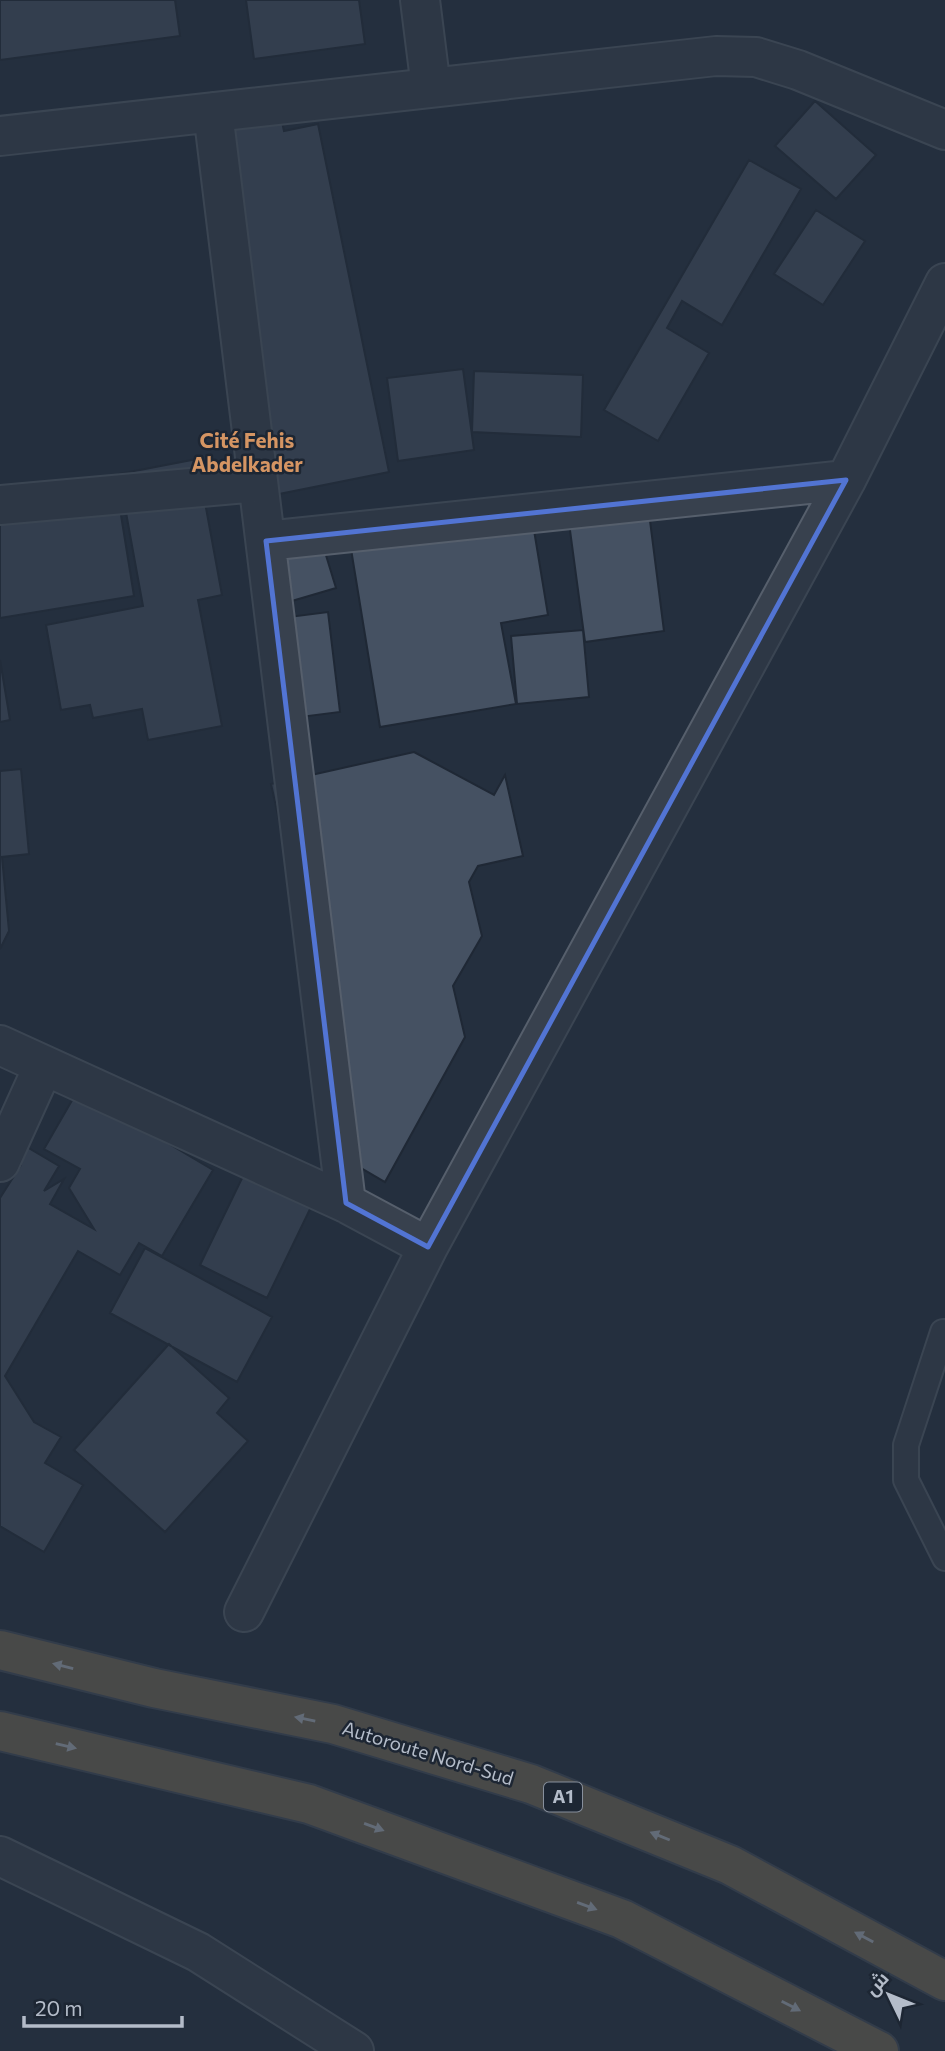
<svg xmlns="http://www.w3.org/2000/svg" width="945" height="2051" font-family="Commissioner,Cairo,sans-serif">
<rect width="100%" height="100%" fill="#242f3e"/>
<path fill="#455162" stroke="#1f2835" stroke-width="2" d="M 0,0 L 175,0 L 180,36 L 0,60 Z
M 246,0 L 359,0 L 365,44 L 254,59 Z
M 276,94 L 284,131 L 318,124 L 389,472 L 264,497 L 204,109 Z
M 815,101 L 876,155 L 836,199 L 775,146 Z
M 749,160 L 801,189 L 722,325 L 682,301 L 667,328 L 709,353 L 658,441 L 604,410 Z
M 816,210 L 865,241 L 823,305 L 774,274 Z
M 463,369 L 474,450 L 398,461 L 387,378 Z
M 474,371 L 583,375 L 581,437 L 472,432 Z
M 197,459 L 222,595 L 198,600 L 222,726 L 148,740 L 142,709 L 93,718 L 90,705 L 61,710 L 46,625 L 143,606 L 119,474 Z
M 116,484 L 134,596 L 0,618 L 0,503 Z
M 647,497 L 664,631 L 585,642 L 567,508 Z
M 532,518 L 548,615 L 501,623 L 516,704 L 380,727 L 351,549 Z
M 321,539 L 336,588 L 268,608 L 254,559 Z
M 328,612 L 340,712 L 277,720 L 265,620 Z
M 583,630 L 589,697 L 517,704 L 511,636 Z
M 0,660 L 10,720 L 0,722 Z
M 414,752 L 494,795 L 505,775 L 523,856 L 478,866 L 469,882 L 482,936 L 453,986 L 465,1037 L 385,1182 L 356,1165 L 271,784 Z
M 21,769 L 29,854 L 2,857 L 9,931 L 0,949 L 0,771 Z
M 78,1090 L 213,1170 L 162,1256 L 139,1243 L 120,1275 L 78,1251 L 5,1376 L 34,1422 L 61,1437 L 45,1463 L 83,1485 L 44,1552 L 0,1526 L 0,1198 L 21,1165 L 0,1131 L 59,1166 L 44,1191 L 64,1179 L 50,1204 L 94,1229 L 69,1188 L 80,1169 L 44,1149 Z
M 245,1172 L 312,1205 L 267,1298 L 200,1265 Z
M 145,1248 L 272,1317 L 237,1382 L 110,1313 Z
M 169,1344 L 229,1398 L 217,1413 L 248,1441 L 165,1532 L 74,1450 Z"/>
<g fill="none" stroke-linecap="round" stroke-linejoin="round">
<g stroke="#565f6c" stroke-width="28">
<path id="service" d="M 943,1332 L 906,1445 L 906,1480 L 945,1558"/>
</g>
<g stroke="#565f6c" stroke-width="42">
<path id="minor" d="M 420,0 L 431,88
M 213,112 L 346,1203
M 0,136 L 716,56 L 756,57 L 798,70 L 945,130
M 0,505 L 258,482
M 266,541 L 846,480
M 0,1045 L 346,1203 L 428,1247
M 0,1162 L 44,1065
M 244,1612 L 428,1247 L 846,480 L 945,283"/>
</g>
<g stroke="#565f6c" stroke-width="42">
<path id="tertiary" d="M 0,1856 L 198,1952 L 354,2051"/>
</g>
<g stroke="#434c59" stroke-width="42">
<path id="motorway" d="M 0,1650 L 154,1688 L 333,1724 L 531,1784 L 730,1865 L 945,1981
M 0,1731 L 309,1804 L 622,1919 L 879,2051"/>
</g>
<use href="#service" stroke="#38414e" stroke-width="24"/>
<use href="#minor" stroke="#38414e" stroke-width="38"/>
<use href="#tertiary" stroke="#38414e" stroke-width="38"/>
<use href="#motorway" stroke="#746855" stroke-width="38"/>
</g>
<defs><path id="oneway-solid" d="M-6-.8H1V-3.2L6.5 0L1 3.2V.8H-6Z" transform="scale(1.75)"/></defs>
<g fill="#aeb4bd">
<use href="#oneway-solid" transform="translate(63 1666) rotate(-166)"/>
<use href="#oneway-solid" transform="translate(305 1719) rotate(-168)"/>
<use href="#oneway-solid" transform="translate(66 1746) rotate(13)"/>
<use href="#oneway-solid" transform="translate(374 1827) rotate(20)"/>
<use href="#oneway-solid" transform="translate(660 1836) rotate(-158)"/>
<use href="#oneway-solid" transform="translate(587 1906) rotate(20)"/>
<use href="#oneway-solid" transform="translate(864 1937) rotate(-152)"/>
<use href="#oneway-solid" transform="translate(791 2006) rotate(27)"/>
</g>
<path d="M0 0H945V2051H0ZM 846,480 L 428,1247 L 346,1203 L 266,541 Z" fill="#242f3e" fill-opacity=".55" fill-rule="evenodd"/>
<path fill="none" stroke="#5274d3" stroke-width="5" stroke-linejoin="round" d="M 846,480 L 428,1247 L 346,1203 L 266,541 Z"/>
<g text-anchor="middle" stroke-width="5" stroke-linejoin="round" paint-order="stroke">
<rect fill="#1d2633" stroke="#878f9c" stroke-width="2" x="544" y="1782.5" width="38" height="29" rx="5"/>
<g font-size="18" font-weight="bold" fill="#b4bcc9">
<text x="563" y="1803">A1</text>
</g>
<g font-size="19" fill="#b4bcc9" stroke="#1d2633">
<text transform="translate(428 1753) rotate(17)" y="7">Autoroute Nord-Sud</text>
</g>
<g font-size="21" font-weight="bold" fill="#d59563" stroke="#1d2633">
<text x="247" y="448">Cité Fehis<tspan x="247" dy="24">Abdelkader</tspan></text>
</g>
</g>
<g transform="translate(889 1995) rotate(313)" stroke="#1d2633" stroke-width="5" paint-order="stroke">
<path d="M0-5L12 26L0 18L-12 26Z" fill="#b4bcc9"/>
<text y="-10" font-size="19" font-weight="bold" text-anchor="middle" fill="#b4bcc9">ش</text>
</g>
<path d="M24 2016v10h158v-10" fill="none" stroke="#b4bcc9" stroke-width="3.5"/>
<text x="35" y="2016" font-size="21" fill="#b4bcc9" stroke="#1d2633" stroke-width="5" paint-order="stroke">20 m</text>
</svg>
